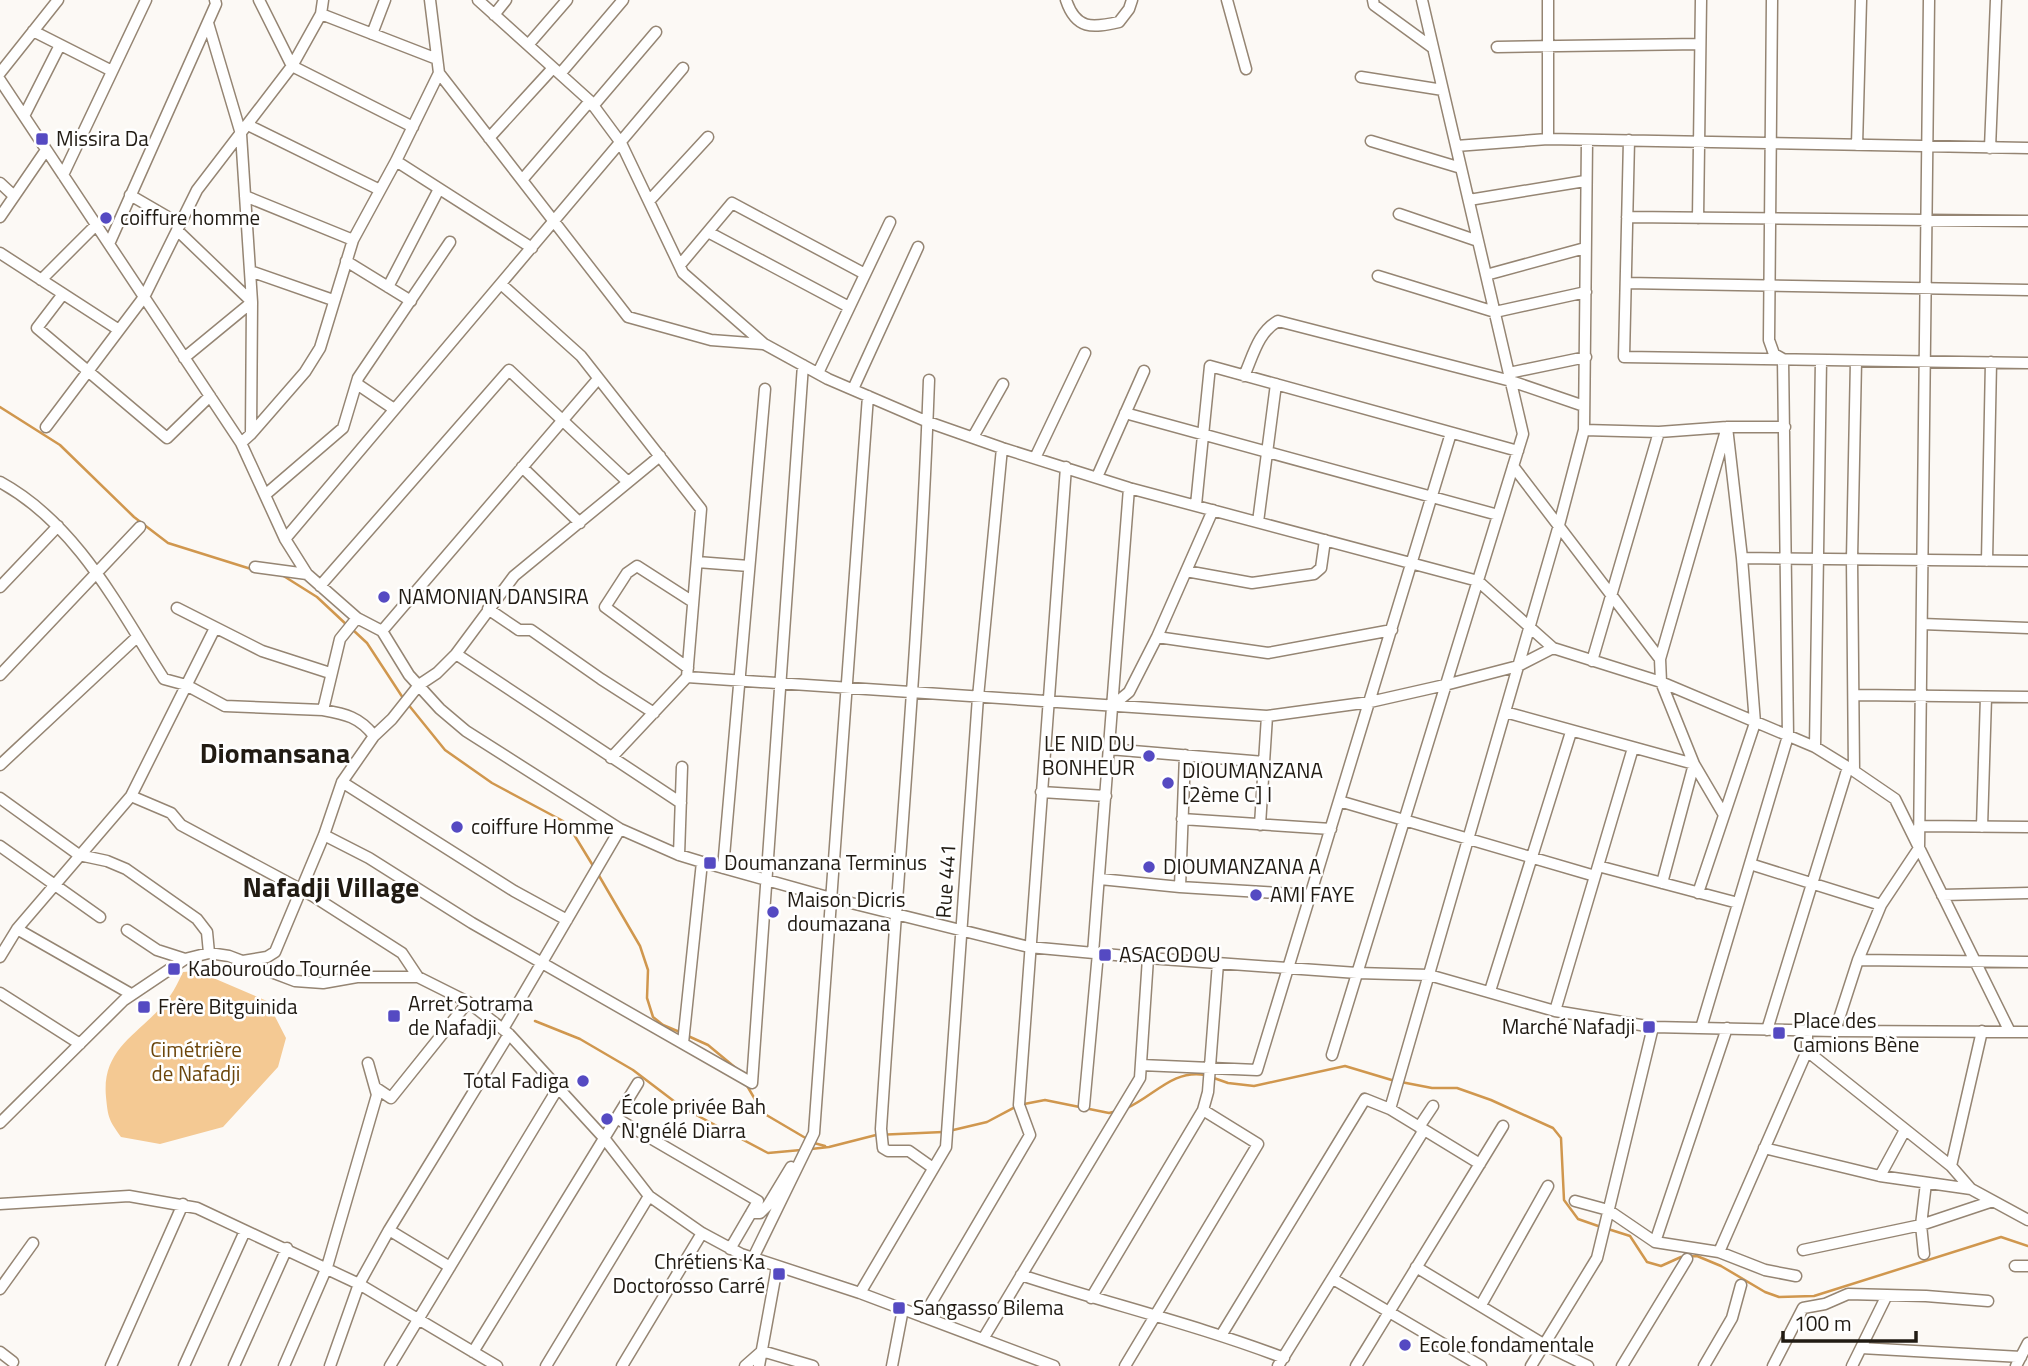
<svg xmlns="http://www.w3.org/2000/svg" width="2028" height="1366" font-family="'Titillium Web',sans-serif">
<rect width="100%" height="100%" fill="#fcf9f5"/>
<path fill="#f4c993" d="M 197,971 L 267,1001 L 286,1038 L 278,1067 L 223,1127 L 160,1144 L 121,1137 C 109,1120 108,1118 106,1097 C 101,1045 144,1033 170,996 C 175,989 179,980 183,972 Z"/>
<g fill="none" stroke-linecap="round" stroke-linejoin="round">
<path stroke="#d0974e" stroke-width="2.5" d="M 0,407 L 60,445 L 134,517 L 168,543 L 251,569
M 282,575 L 317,597 L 348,626
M 353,630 L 367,643 L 403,698
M 407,703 L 445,750 L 492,783 L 563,821 L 573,833 L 595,869
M 598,874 L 640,946 L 648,970 L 647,998 L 653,1017 L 663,1025 L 682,1033
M 535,1021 L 580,1039 L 633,1070 L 683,1108 L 768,1153 L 801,1150
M 688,1036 L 708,1045 L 737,1069
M 1211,1077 L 1228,1083 L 1254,1086 L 1345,1066 L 1395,1081
M 1401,1082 L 1432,1088 L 1457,1088 L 1491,1100 L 1553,1128 L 1561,1138 L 1564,1200 L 1578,1219 L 1601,1227
M 746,1084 L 763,1113 L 814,1143 L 825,1146
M 1127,1108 C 1154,1096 1173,1069 1205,1075
M 949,1131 L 987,1122 L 1019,1105 L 1045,1100 L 1109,1113 L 1117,1111
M 811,1149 L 829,1147 L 876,1135 L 943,1132
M 1608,1229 L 1630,1236 L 1647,1262 L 1661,1266 L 1681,1257 L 1697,1256 L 1721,1266 L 1765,1292 L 1779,1297 L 1814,1296 L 2001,1237 L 2028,1246"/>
<g stroke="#958573" stroke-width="13">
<path id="minor" d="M 259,0 L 292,66 L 413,127
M 430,0 L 439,73 L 628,317 L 711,340 L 763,344
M 478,0 L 590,101 L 621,143 L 683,273 L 764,344 L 828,379 L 928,422 L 1002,448 L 1129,488 L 1478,581 L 1553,648 L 1661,682 L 1815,747 L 1854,771 L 1895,799 L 2010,1032
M 1066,0 C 1076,30 1092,28 1119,22 L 1129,9 L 1132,0
M 1227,0 L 1246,69
M 1373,0 L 1374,5 L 1433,48
M 1548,0 L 1548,139
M 321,14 L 437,59
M 494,15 L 506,0
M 208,23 L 241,134 L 252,302 L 251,434
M 33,31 L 112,71
M 372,34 L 385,0
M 528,45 L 567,0
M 1497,47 L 1700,44
M 0,73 L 58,0
M 560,74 L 623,0
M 1361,77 L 1443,90
M 0,80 L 241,443 L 285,539 L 307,574 L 357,618 L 382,631 L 409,675 L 440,709 L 466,731 L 620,829 L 679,855 L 702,862 L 831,898 L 1029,947 L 1148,958 L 1357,973 L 1429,975 L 1555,1011 L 1653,1027 L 1835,1031 L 2028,1032
M 593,106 L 656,32
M 24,116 L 60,45
M 248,125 L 380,190
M 489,138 L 553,68
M 1629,140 L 1624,357 L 2028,363
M 1371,141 L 1461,168
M 1857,145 L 1861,0
M 1456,146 L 1548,139 L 2028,148
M 1990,148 L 1996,0
M 396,161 L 532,248
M 63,175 L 146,0
M 522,180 L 590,101
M 0,183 L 14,196
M 130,195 L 180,224
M 245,196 L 353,240
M 1469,200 L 1585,181
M 649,201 L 708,137
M 1399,214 L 1478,241
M 0,217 L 46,150
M 1627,217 L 2028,221
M 1698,218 L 1701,0
M 177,230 L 252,302 L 184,358
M 708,232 L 849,307
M 109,244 L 216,4 L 215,0
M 0,253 L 119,330
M 346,261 L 411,301
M 680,265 L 732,203 L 865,274
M 250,271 L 333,300
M 1486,275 L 1585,248
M 1378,276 L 1495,312 L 1586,292
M 41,280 L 96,225
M 1626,283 L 2028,290
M 501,284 L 581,356 L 701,509 L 687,677 L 611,758
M 388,287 L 439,189
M 63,294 L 37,328 L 167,438 L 210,396
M 818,373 L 890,222
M 1509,373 L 1586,357
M 1244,376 C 1253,356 1258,332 1278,321 L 1511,381 L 1584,406
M 929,380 C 920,631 897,880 881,1129 L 883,1148 L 888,1151 L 909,1151 L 933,1168
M 357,384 L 394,409
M 853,389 L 918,247
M 1125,413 L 1498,515
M 46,427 L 144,297 L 197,190 L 292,66 L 321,14 L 323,0
M 1584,430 L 1659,432 L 1727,427 L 1785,427
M 973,437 L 1003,384
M 241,443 L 251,434 L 305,372 L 320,348 L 353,240 L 396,161 L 439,73
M 1035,458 L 1085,353
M 1513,466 L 1660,659
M 522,467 L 580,523
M 1097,477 L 1144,371
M 0,482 C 77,524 118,607 164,679 L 186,685 L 225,706 L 323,710 L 340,639 L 357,618
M 265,495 L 343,428 L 358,378 L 450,242
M 1196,505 L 1210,366 L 1518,451
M 1258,522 L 1276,384
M 285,539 L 683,68
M 1742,558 L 2028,561
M 1987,561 L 1991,362
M 697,562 L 749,566
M 255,567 L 307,574
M 1186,571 L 1252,583 L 1314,574 L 1321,568 L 1325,540
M 320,586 L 509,370 L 628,482
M 0,587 L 58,526
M 177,608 L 262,651 L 330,673
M 488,609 L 519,630 L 531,630 L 601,679 L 654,713
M 1922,624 L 2028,628
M 382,631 L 598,379
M 1157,637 L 1268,653 L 1392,630
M 456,654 L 681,803
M 1592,661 L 1659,432
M 688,668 L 605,607 L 627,573 L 637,566 L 693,602
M 0,675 L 140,527
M 687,677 L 1267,716 L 1370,702 L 1445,685 L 1518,666 L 1553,648
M 1855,695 L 2028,697
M 1112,706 L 1129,692 L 1157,637 L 1213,510
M 323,710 C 345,714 360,717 374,736
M 1505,712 L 1694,764 L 1662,883
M 1815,747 L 1821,360
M 1109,749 L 1264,762
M 0,765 L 137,637
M 1854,771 L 1852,559 L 1856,361
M 342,782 L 514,891 L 567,920
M 1041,792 L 1106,796
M 131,796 L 171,813 L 181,825 L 313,896 L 402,953 L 418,977
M 0,798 L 79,855 L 107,861 L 126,869 L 197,919 L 207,932 L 209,953
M 1339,801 L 1595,876
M 1724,815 L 1694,764 L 1661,682 L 1660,659 L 1725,434
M 1182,819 L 1331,829
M 1260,825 L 1267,716
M 1919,826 L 2028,827
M 1982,827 L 1986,697
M 324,835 L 369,858 L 472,923 L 752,1083 L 803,365
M 0,846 L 100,917
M 679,855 L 682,767
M 1750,864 L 1881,905
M 1598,866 L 1738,903
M 723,868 L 765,389
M 1100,879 L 1180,887 L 1311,895
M 1180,887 L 1185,755
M 1698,893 L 1755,723 L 1742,558 L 1727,427
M 1942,895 L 2028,893
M 17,929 L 131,994
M 127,930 L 157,950 L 185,959
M 1093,953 L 1129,488
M 0,957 L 17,929 L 131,796 L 215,628
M 1858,960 L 2028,962
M 243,961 L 267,957 L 275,952 L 324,835 L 342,782 L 374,736 L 392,719 L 419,685 L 437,673 L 456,654 L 514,576 L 660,456
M 1490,991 L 1571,732
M 0,993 L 80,1044
M 1555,1011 L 1633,748
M 1701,1028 L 1788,736 L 1783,359 L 1774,354 L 1769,340 L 1772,0
M 503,1029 L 620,829
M 1767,1030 L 1848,767
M 1835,1031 L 1858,960 L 1881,905 L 1919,848 L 1929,0
M 683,1043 L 702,862
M 1807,1051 L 1951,1166 L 1982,1031
M 1332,1055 L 1523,434 L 1422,0
M 1141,1065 L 1257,1070 L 1451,433
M 376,1088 L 391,1098 L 468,1002
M 1084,1106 L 1098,953
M 1390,1109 L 1559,525 L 1584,430 L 1587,140
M 616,1118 L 758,1201 L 730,1249
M 0,1123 L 124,1000 L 185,959 L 209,953 L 229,956 L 295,981 L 323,983 L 357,977 L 418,977 L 468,1002 L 509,1034 L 604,1138 L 649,1196 L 702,1233 L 741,1254 L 860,1293 L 1054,1366
M 1419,1127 L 1433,1106
M 1764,1148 L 1880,1176 L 1971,1189
M 1951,1166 L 1971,1189 L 2028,1220
M 1880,1176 L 1905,1130
M 1575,1201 L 1608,1210 L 1655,1242 L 1719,1252 L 1765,1270 L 1796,1276
M 0,1204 L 129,1196 L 197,1208 L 359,1284 L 497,1366
M 751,1213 L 760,1213 L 768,1205 L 791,1167
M 389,1230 L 450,1267
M 1655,1242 L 1727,1028
M 1803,1250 L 1921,1225 L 1993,1201
M 1719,1252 L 1807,1051 L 1807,1031
M 1924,1254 L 1921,1225 L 1926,1183
M 753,1258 L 814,1133 L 868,396
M 2015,1266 L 2028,1266
M 1416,1267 L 1545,1345 L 1588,1366
M 1021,1275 C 1109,1304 1198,1325 1284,1358
M 1333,1279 L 1481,1366
M 0,1289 L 33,1243
M 860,1293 L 946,1147 L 978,697 L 1002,448
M 1091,1298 L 1203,1110 L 1208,1092 L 1218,963
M 1481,1305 L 1548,1186
M 923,1317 L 1030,1135 L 1019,1105 L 1066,467
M 1222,1334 L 1365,1099 L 1390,1109 L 1480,1164
M 983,1339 L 1140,1078 L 1148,958
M 1861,1348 L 2021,1357
M 0,1352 L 13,1362
M 473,1352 L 638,1083
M 111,1366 L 183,1204
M 184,1366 L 245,1231
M 234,1366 L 287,1248
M 284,1366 L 327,1267 L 377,1095 L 368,1063
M 330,1366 L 359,1284 L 389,1230 L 509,1034
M 390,1366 L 558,1088
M 546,1366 L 649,1196
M 622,1366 L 702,1233
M 745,1366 L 762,1351 L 813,1366
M 759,1366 L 777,1267
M 892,1366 L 903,1309
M 1125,1366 L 1258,1144 L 1203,1110
M 1278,1366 L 1424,1130
M 1356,1366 L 1503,1126
M 1531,1366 L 1597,1258 L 1653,1027
M 1622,1366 L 1687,1259
M 1704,1366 L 1732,1318 L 1741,1285
M 1773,1366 L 1803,1308 L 1825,1304 L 1848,1294 L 1926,1296 L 1988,1301
M 1852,1366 L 1887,1295
M 2016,1366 L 2028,1343"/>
</g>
<use href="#minor" stroke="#fff" stroke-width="10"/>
</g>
<g fill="#554ac2" stroke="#fff" stroke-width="2.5">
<rect x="35" y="132" width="14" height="14" rx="3.5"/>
<circle cx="106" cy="218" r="7"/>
<circle cx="384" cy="597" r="7"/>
<circle cx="1149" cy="756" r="7"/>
<circle cx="1168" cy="783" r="7"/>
<circle cx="457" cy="827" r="7"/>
<rect x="703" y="856" width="14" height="14" rx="3.5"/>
<circle cx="1149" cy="867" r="7"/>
<circle cx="1256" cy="895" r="7"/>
<circle cx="773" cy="912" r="7"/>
<rect x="1098" y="948" width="14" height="14" rx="3.5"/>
<rect x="167" y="962" width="14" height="14" rx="3.5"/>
<rect x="137" y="1000" width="14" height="14" rx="3.5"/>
<rect x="387" y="1009" width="14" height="14" rx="3.5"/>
<rect x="1642" y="1020" width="14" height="14" rx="3.5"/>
<rect x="1772" y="1026" width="14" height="14" rx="3.5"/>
<circle cx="583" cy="1081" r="7"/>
<circle cx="607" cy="1119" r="7"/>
<rect x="772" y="1267" width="14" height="14" rx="3.5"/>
<rect x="892" y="1301" width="14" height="14" rx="3.5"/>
<circle cx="1405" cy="1345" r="7"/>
</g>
<g text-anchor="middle" stroke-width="5" stroke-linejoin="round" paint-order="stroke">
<g font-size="21" fill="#211b13" stroke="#fff" text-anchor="start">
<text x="56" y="146">Missira Da</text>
<text x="120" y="225">coiffure homme</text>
<text x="398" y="604">NAMONIAN DANSIRA</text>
<text x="1135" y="751" text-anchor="end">LE NID DU<tspan x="1135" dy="24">BONHEUR</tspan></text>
<text x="1182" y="778">DIOUMANZANA<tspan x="1182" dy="24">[2ème C] I</tspan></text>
<text x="471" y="834">coiffure Homme</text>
<text x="724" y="870">Doumanzana Terminus</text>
<text x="1163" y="874">DIOUMANZANA A</text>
<text x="1270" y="902">AMI FAYE</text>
<text x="787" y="907">Maison Dicris<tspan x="787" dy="24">doumazana</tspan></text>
<text x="1119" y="962">ASACODOU</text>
<text x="188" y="976">Kabouroudo Tournée</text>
<text x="408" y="1011">Arret Sotrama<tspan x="408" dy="24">de Nafadji</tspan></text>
<text x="158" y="1014">Frère Bitguinida</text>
<text x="1793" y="1028">Place des<tspan x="1793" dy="24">Camions Bène</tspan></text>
<text x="1635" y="1034" text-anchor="end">Marché Nafadji</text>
<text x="569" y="1088" text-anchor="end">Total Fadiga</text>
<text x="621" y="1114">École privée Bah<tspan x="621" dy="24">N'gnélé Diarra</tspan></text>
<text x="765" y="1269" text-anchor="end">Chrétiens Ka<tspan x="765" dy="24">Doctorosso Carré</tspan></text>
<text x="913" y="1315">Sangasso Bilema</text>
<text x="1419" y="1352">Ecole fondamentale</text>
</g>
<g font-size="21" fill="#211b13" stroke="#fff">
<text transform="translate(946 881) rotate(-86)" y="7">Rue 441</text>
</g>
<g font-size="21" fill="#6c460b" stroke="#fff">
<text x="196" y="1057">Cimétrière<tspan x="196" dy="24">de Nafadji</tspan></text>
</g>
<g font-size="28" font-weight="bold" fill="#211b13" stroke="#fff">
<text x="275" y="763">Diomansana</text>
<text x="331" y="897">Nafadji Village</text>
</g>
</g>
<path d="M1783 1331v10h133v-10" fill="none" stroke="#211b13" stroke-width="3.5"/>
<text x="1794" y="1331" font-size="21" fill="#211b13" stroke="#ffffff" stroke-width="5" paint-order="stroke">100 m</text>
</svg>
